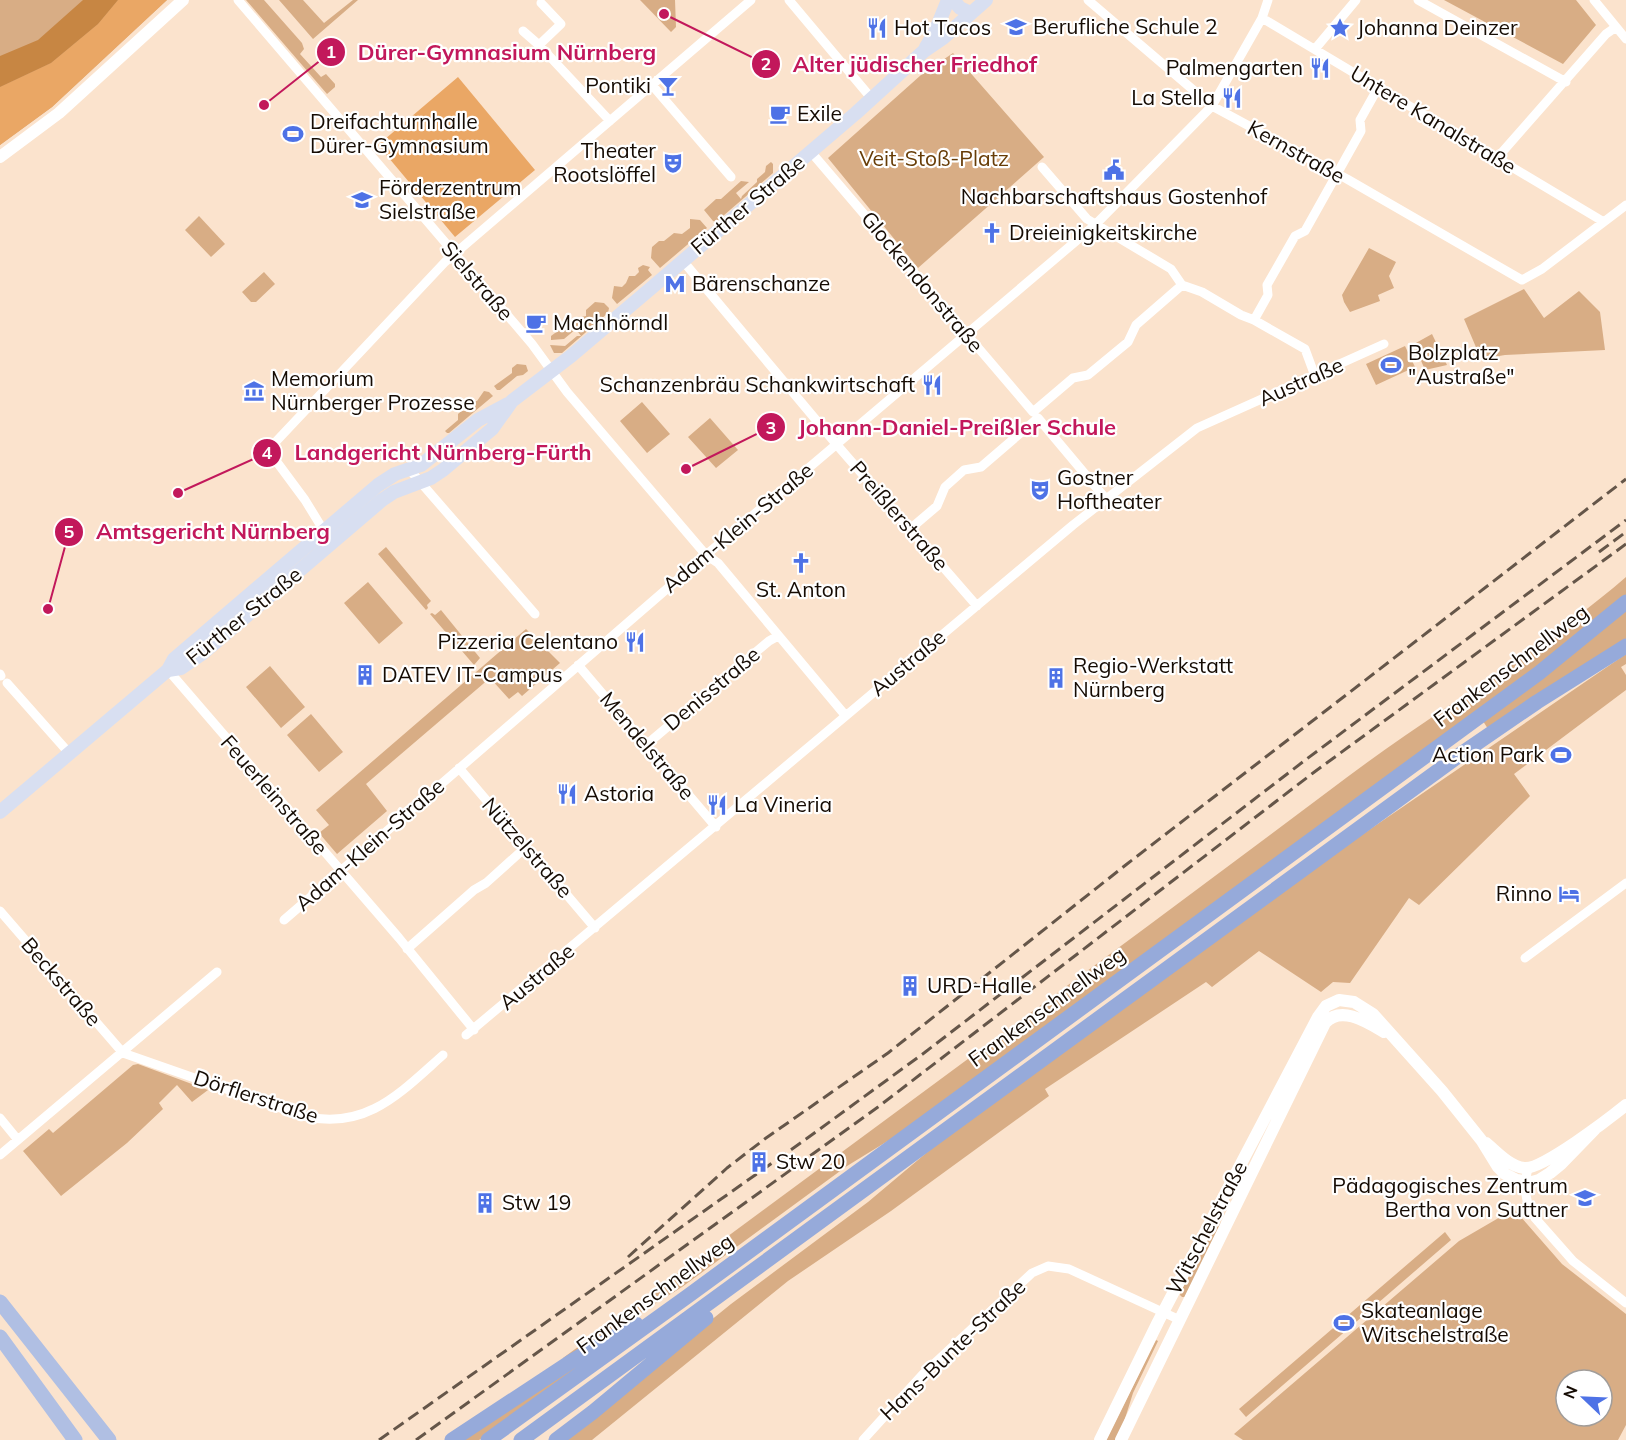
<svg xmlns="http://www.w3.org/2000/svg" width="1626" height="1440" font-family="Mulish,sans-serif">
<rect width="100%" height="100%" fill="#fbe3cd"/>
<path fill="#d8ad85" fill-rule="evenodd" d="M 0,0 L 167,0 L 52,107 L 0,145 Z
M 246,0 L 264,0 L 302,43 L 304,49 L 300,54 L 321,77 L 326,74 L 335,84 L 335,87 L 327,94 Z
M 279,0 L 303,0 L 324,23 L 353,0 L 358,0 L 313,39 Z
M 640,0 L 675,0 L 676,27 L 671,32 Z
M 1444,0 L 1576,0 L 1596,25 L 1563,64 Z
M 953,53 L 1044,157 L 918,268 L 828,158 L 921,75 Z
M 771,162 L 773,164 L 773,173 L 716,222 L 713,221 L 704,210 L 716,199 L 721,199 L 741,181 L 749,182 L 736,193 L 741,199 L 742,196 L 757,182 L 757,179 L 765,172 L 766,166 Z
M 199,216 L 225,244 L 211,257 L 185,230 Z
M 690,219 L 700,220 L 707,228 L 660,268 L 651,258 L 652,247 L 659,241 L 664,241 L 674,233 L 682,234 L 690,228 Z
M 1369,248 L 1396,262 L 1389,276 L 1394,288 L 1378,295 L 1380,301 L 1350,312 L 1344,302 L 1342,295 Z
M 643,265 L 650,267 L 648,270 L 652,275 L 617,304 L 612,298 L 614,286 L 622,287 L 626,283 L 629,276 L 635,276 L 639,272 L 638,268 Z
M 264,272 L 275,284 L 256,302 L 251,302 L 242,292 Z
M 1524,289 L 1544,318 L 1579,291 L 1600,312 L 1605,350 L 1505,355 L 1481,359 L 1464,319 Z
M 595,302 L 604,303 L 609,308 L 608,313 L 562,353 L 554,353 L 550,345 L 565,346 L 577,336 L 581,336 L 576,329 L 564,339 L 551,340 L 551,336 L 559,330 L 569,330 L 576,324 L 577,318 L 586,316 L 586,310 Z
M 1432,334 L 1447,365 L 1425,370 L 1414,344 Z
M 1405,346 L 1415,367 L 1376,385 L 1366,364 Z
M 517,364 L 526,365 L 528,371 L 523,375 L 517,376 L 500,390 L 497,390 L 494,386 L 512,373 L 512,368 Z
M 484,391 L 489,392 L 493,396 L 449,433 L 447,433 L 445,431 L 458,420 L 458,414 L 461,411 L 465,411 L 473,401 L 477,401 Z
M 642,402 L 670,434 L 647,453 L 620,421 Z
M 710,418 L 738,450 L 716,468 L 688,437 Z
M 386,547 L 431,601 L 427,605 L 428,608 L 426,610 L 378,554 Z
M 1626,577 L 1626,596 L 1559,654 L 909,1128 L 847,1166 L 682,1287 L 570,1357 L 563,1358 C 824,1165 1086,973 1346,778 C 1438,709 1539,652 1626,577 Z
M 368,582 L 403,623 L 379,644 L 344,603 Z
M 1626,609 L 1626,640 L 1488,729 L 1483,721 Z
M 441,610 L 480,658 L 474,665 L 430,614 L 432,613 L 435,615 Z
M 526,629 L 560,663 L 522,696 L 518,692 L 509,699 L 490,678 L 366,784 L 387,811 L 337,854 L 319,833 L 329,825 L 316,810 Z
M 1626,654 L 1626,664 L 1621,667 L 1626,675 L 1626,690 L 1514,774 L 1530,796 L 1419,905 L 1409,898 L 1350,983 L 1333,982 L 1321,992 L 1259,951 L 1212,987 L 1206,982 L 1045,1089 L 1049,1096 L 891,1211 L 788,1281 L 592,1440 L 563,1440 L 731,1304 L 868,1202 L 931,1149 L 1350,843 Z
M 270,666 L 305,707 L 281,728 L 246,687 Z
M 311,714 L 343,752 L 319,772 L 287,735 Z
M 138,1064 L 208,1090 L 192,1102 L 177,1085 L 159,1103 L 163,1109 L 127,1143 L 61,1196 L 23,1151 L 49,1129 L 53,1133 L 133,1065 Z
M 1514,1209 L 1562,1264 L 1626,1314 L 1626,1425 L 1618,1440 L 1243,1440 L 1234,1434 L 1459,1241 ZM 1566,1380 L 1602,1380 L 1602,1416 L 1566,1416 Z
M 1217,1222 L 1220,1222 L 1221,1224 L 1185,1297 L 1182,1297 L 1180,1295 L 1181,1291 Z
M 1445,1232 L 1451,1240 L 1246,1417 L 1239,1409 Z
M 1156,1340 L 1158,1341 L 1133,1393 L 1123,1425 L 1115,1440 L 1106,1440 Z
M 578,1364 L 580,1368 L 479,1440 L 463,1440 Z"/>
<path fill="#eaa765" d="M 118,0 L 167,0 L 52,107 L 0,145 L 0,87 L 51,63 L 98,24 Z
M 458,77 L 535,170 L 455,237 L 378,145 Z"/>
<path fill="#c78643" d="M 83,0 L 118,0 L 98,24 L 51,63 L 0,87 L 0,56 L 38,40 Z"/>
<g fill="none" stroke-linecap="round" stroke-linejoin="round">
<path stroke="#fff" stroke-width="9" d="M 238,0 L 532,344 L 567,392 L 706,555 L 718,563 L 845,715
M 789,0 L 872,99
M 1088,0 L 1212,106 L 1347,179 L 1522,280 L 1542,269 L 1626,205
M 1418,0 L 1566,82
M 1594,0 L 1626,39
M 541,3 L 561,24 L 539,45 L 610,121
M 1262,18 L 1604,222
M 523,31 L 539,45
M 1315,49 L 1356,0
M 652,85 L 731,177
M 811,152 L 1033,412 L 1073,378 L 1088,375 L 1128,342 L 1136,325 L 1182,285
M 1497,158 L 1606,34 L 1616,27
M 1042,167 L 1087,219 L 1171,269 L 1182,285 L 1202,292 L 1241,315 L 1254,320 L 1305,349 L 1315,376
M 683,261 L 837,445 L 977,606
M 1254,320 L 1268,295 L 1267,285 L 1295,236 L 1305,231 L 1361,131 L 1360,120 L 1379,86
M 409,469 L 535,614
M 910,529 L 937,506 L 945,487 L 964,470 L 981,467 L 1038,418 L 1106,499
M 324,531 L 305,500 L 268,450 L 445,262 L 751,0
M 578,665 L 716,827
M 168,670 L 399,938 L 474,1030
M 0,674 L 1,676
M 7,683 L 69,753
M 646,745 L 769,641 L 778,636
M 459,768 L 595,928
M 0,911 L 123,1053 L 303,1116 C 366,1131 400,1093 443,1055
M 284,920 L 706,555 L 1095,225 L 1212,106 L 1262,18 L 1268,0
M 407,949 L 474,890 L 486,883 L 526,847
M 1525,958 L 1626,883
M 466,1035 L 1073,525 L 1197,428 L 1384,344
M 0,1118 L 18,1140
M 0,1155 L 217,972
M 1528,1168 L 1525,1182 L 1526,1195 L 1528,1205 L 1535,1218 L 1573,1261 L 1626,1303
M 863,1440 L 923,1374 L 1032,1273 L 1048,1266 L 1069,1269 L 1180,1320"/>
<path stroke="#fff" stroke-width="12" d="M 0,157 L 59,113 L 183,0
M 1486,1143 C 1497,1152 1509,1166 1524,1168 C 1542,1170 1610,1118 1626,1105
M 1100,1440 L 1158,1322 L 1318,1017 L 1326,1006 L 1339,1000 L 1354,1002 L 1373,1014 L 1442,1091 L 1482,1141 L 1498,1167 L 1505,1174 L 1517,1180 L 1532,1182 L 1539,1180 L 1550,1173 L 1561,1164 L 1595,1129
M 1121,1440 L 1325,1023 C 1341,1005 1367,1022 1384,1032"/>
<path stroke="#d8dff1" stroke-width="14" d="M 953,0 L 960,8 L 971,13
M 926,47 L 935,32 L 948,0
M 168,670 L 181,668 L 203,653 L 382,500 L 394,492 L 431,478 L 443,470 L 492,429 L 512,401 L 571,356 L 656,284 L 856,113 L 924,51 L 943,38 L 986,0
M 0,812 L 168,670 L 174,659 L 378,485 L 395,474 L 421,465 L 478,420 L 508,404"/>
<path stroke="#b0bfe3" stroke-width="15" d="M 0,1302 L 109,1440
M 0,1337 L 75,1440"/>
<path stroke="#96aada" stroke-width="15" d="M 452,1440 L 572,1361 L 636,1324
M 488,1440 L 688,1296 L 1539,673 L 1626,602
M 521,1440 L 1461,754 L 1537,702 L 1626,646
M 556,1440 L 593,1412 L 706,1318"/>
<path stroke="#655649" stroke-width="3" stroke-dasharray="12 6" stroke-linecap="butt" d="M 1599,552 L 1626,532
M 628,1257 L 727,1168 L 766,1138 L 888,1053 L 1127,864 L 1626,479
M 379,1440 L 802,1142 L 924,1053 L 1304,761 L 1626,520
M 416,1440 L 878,1107 L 1313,773 L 1626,544"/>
</g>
<defs>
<g id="school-bare" transform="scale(1.62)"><path d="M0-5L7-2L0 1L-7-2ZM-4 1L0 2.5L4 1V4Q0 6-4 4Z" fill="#4e72e6" stroke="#fff" stroke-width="2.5" paint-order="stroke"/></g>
<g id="restaurant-bare" transform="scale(1.62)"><path d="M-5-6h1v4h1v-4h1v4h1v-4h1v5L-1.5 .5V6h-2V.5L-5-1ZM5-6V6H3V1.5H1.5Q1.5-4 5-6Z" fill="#4e72e6" stroke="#fff" stroke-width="2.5" paint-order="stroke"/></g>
<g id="sight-bare" transform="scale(1.62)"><path d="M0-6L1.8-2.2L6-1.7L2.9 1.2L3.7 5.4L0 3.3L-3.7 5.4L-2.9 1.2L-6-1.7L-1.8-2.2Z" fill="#4e72e6" stroke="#fff" stroke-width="2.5" paint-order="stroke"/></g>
<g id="bar-bare" transform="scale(1.62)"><path d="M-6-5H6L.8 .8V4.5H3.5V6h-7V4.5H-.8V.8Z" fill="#4e72e6" stroke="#fff" stroke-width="2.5" paint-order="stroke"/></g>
<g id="cafe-bare" transform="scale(1.62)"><path d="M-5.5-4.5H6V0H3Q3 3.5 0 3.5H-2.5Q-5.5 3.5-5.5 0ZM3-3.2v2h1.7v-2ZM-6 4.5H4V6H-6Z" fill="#4e72e6" stroke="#fff" stroke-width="2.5" paint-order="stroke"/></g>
<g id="stadium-bare" transform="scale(1.62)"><path d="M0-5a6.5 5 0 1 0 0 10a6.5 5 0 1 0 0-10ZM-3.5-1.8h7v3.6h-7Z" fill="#4e72e6" stroke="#fff" stroke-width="2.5" paint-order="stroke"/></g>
<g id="theatre-bare" transform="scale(1.62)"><path d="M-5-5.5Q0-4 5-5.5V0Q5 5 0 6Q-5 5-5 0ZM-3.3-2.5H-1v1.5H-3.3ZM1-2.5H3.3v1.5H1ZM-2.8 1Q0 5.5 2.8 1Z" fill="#4e72e6" stroke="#fff" stroke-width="2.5" paint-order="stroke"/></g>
<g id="civic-bare" transform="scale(1.62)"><path d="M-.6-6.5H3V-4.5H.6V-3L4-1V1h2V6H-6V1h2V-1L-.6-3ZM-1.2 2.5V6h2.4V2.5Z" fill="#4e72e6" stroke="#fff" stroke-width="2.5" paint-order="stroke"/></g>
<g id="church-bare" transform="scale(1.62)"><path d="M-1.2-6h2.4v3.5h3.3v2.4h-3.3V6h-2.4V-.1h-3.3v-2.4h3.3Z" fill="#4e72e6" stroke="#fff" stroke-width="2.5" paint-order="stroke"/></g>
<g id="metro-bare" transform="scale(1.62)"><path d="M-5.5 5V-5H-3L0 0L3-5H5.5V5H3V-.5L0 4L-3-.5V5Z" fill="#4e72e6" stroke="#fff" stroke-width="2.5" paint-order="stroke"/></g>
<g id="museum-bare" transform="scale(1.62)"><path d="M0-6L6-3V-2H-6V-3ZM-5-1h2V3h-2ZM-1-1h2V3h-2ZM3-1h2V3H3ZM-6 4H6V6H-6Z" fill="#4e72e6" stroke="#fff" stroke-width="2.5" paint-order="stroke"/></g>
<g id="building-bare" transform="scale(1.62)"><path d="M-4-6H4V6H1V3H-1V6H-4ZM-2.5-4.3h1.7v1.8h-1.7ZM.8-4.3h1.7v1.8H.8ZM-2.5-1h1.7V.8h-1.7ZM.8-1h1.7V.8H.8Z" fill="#4e72e6" stroke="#fff" stroke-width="2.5" paint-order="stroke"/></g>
<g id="hotel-bare" transform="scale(1.62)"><path d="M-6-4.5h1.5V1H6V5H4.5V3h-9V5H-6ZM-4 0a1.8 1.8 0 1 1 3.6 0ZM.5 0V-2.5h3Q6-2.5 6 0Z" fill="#4e72e6" stroke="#fff" stroke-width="2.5" paint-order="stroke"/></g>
</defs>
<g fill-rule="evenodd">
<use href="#school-bare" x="1016" y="27"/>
<use href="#restaurant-bare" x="877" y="28"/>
<use href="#sight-bare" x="1340" y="28"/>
<use href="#restaurant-bare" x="1320" y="68"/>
<use href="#bar-bare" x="668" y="86"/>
<use href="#restaurant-bare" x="1232" y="98"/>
<use href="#cafe-bare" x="780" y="114"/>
<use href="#stadium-bare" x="293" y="134"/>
<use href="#theatre-bare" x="673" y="163"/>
<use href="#civic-bare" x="1114" y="170"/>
<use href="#school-bare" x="362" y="200"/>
<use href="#church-bare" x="992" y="233"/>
<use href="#metro-bare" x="675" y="284"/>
<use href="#cafe-bare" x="536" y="323"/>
<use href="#stadium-bare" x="1391" y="365"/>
<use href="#restaurant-bare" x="932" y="385"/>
<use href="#museum-bare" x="254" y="391"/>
<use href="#theatre-bare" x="1040" y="490"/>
<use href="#church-bare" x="801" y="563"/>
<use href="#restaurant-bare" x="635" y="642"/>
<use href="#building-bare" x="365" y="675"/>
<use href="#building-bare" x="1056" y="678"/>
<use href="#stadium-bare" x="1561" y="755"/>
<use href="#restaurant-bare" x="567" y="794"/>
<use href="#restaurant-bare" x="717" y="805"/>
<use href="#hotel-bare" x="1569" y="894"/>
<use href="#building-bare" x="910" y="986"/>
<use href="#building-bare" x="759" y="1162"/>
<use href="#school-bare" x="1585" y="1198"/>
<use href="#building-bare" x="485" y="1203"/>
<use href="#stadium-bare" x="1344" y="1323"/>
</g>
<g text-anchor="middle" stroke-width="4.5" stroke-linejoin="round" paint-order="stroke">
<g font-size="21" fill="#150b03" stroke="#fff" text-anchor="start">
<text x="1033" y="34">Berufliche Schule 2</text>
<text x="894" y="35">Hot Tacos</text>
<text x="1357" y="35">Johanna Deinzer</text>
<text x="1303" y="75" text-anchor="end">Palmengarten</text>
<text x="651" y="93" text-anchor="end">Pontiki</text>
<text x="1215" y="105" text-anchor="end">La Stella</text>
<text x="797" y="121">Exile</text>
<text x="310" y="129">Dreifachturnhalle<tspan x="310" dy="24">Dürer-Gymnasium</tspan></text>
<text x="656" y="158" text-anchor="end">Theater<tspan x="656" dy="24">Rootslöffel</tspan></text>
<text x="379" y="195">Förderzentrum<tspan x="379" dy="24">Sielstraße</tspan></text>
<text x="1114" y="204" text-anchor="middle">Nachbarschaftshaus Gostenhof</text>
<text x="1009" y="240">Dreieinigkeitskirche</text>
<text x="692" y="291">Bärenschanze</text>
<text x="553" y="330">Machhörndl</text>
<text x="1408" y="360">Bolzplatz<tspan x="1408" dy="24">"Austraße"</tspan></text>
<text x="271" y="386">Memorium<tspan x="271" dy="24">Nürnberger Prozesse</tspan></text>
<text x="915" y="392" text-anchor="end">Schanzenbräu Schankwirtschaft</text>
<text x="1057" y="485">Gostner<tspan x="1057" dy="24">Hoftheater</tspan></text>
<text x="801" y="597" text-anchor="middle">St. Anton</text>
<text x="618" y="649" text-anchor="end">Pizzeria Celentano</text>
<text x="1073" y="673">Regio-Werkstatt<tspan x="1073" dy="24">Nürnberg</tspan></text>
<text x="382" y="682">DATEV IT-Campus</text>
<text x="1544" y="762" text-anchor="end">Action Park</text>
<text x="584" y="801">Astoria</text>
<text x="734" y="812">La Vineria</text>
<text x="1552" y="901" text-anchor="end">Rinno</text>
<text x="927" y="993">URD-Halle</text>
<text x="776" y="1169">Stw 20</text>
<text x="1568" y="1193" text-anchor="end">Pädagogisches Zentrum<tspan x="1568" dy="24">Bertha von Suttner</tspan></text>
<text x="502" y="1210">Stw 19</text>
<text x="1361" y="1318">Skateanlage<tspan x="1361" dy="24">Witschelstraße</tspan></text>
</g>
<g font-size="21" fill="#150b03" stroke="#fff">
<text transform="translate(1433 120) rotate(31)" y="7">Untere Kanalstraße</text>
<text transform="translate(1296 152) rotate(29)" y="7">Kernstraße</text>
<text transform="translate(748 205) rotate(-40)" y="7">Fürther Straße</text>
<text transform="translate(477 281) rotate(49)" y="7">Sielstraße</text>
<text transform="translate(922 282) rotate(50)" y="7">Glockendonstraße</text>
<text transform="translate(1301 382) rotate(-24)" y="7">Austraße</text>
<text transform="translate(899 516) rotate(49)" y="7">Preißlerstraße</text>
<text transform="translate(738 528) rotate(-40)" y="7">Adam-Klein-Straße</text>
<text transform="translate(244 616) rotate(-39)" y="7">Fürther Straße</text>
<text transform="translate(908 663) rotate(-40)" y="7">Austraße</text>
<text transform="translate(1511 666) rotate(-37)" y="7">Frankenschnellweg</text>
<text transform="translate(712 689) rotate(-40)" y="7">Denisstraße</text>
<text transform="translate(647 746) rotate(50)" y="7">Mendelstraße</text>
<text transform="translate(274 795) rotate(49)" y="7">Feuerleinstraße</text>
<text transform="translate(370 845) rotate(-41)" y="7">Adam-Klein-Straße</text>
<text transform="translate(527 848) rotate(49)" y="7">Nützelstraße</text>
<text transform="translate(537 977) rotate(-40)" y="7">Austraße</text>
<text transform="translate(61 982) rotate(49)" y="7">Beckstraße</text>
<text transform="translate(1047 1007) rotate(-36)" y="7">Frankenschnellweg</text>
<text transform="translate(256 1097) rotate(18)" y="7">Dörflerstraße</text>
<text transform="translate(1207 1228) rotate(-62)" y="7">Witschelstraße</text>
<text transform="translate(655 1294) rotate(-36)" y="7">Frankenschnellweg</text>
<text transform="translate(953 1350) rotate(-44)" y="7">Hans-Bunte-Straße</text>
</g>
<g font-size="21" fill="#673c06" stroke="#fff">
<text x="934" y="166">Veit-Stoß-Platz</text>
</g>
</g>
<path fill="none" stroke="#c2185b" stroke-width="2" d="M264 105L331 52M664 14L766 64M686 469L771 427M178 493L267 453M48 609L69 532"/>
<g fill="#c2185b" stroke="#fff" stroke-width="2">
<circle cx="264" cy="105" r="6"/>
<circle cx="664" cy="14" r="6"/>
<circle cx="686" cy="469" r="6"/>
<circle cx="178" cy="493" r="6"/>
<circle cx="48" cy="609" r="6"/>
<circle cx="331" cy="52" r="15"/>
<circle cx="766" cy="64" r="15"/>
<circle cx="771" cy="427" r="15"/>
<circle cx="267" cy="453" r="15"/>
<circle cx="69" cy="532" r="15"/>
</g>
<g font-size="18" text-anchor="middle" font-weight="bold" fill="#fff">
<text x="331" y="58">1</text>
<text x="766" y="70">2</text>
<text x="771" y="434">3</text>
<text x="267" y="459">4</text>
<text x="69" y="538">5</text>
</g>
<g font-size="22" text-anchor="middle" font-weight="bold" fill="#c2185b" stroke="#fff" stroke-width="4.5" stroke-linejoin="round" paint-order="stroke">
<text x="507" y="60">Dürer-Gymnasium Nürnberg</text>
<text x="915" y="72">Alter jüdischer Friedhof</text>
<text x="957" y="435">Johann-Daniel-Preißler Schule</text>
<text x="443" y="460">Landgericht Nürnberg-Fürth</text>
<text x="213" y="539">Amtsgericht Nürnberg</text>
</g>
<g transform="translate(1584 1398) rotate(293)"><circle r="28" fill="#ffffff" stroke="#a19d9a" stroke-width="1.5"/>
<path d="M0-4.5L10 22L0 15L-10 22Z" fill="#4e72e6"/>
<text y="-9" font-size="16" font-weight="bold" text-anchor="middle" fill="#150b03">N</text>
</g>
</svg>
